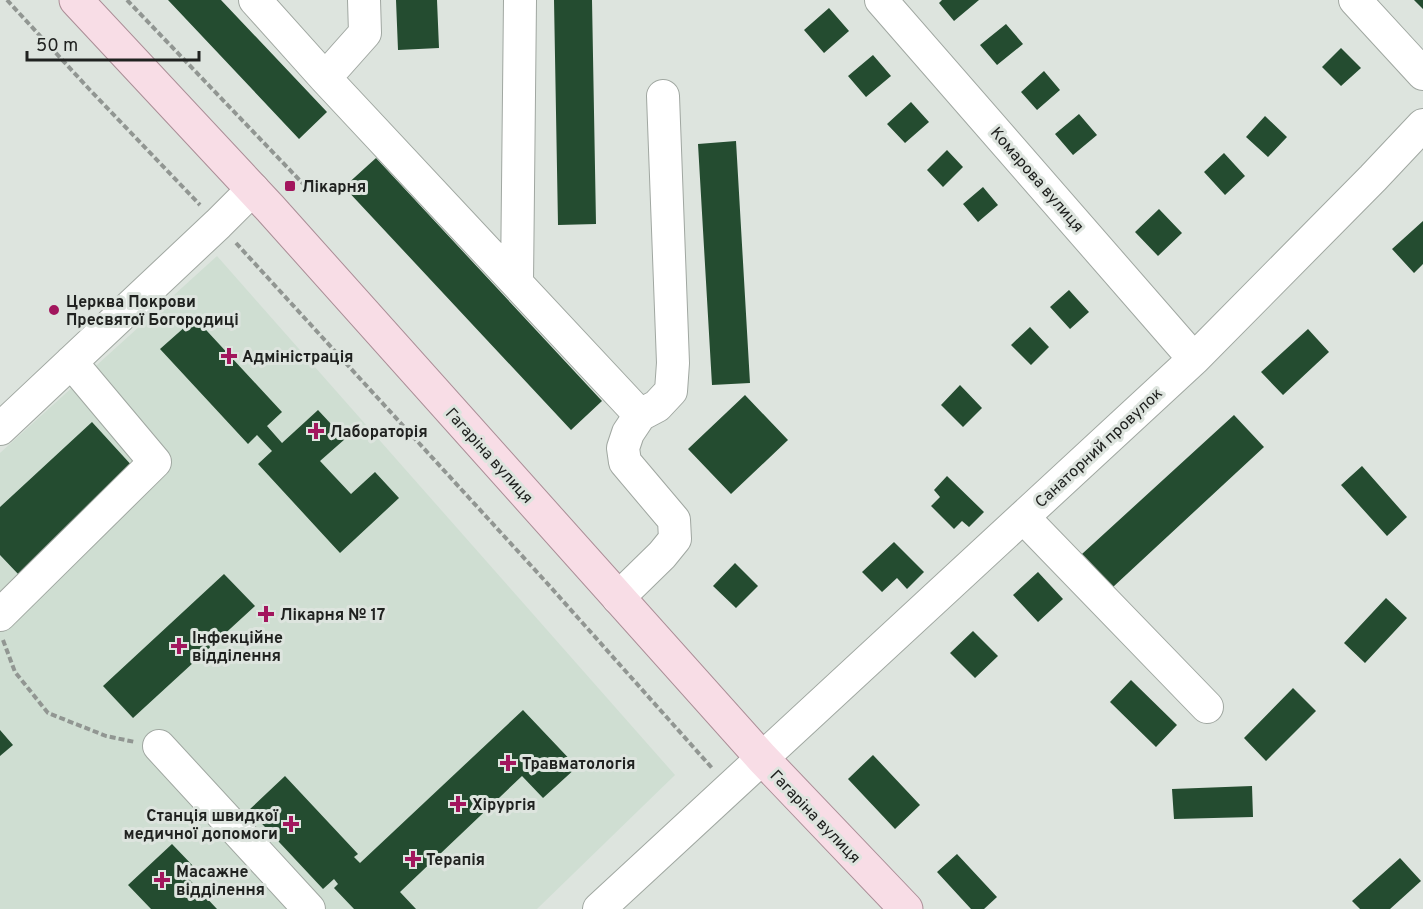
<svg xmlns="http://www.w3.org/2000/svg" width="1423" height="909" font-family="Overpass,sans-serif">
<rect width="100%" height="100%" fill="#dde4de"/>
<path fill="#cfded2" d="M 217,256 L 675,775 L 537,909 L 0,909 L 0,453 Z"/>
<path fill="#244c30" d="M 168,0 L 221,0 L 327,112 L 299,139 Z
M 396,0 L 437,0 L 439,48 L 398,50 Z
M 554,0 L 592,0 L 596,224 L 558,225 Z
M 942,0 L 979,0 L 954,21 L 939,3 Z
M 1414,0 L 1423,0 L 1423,9 Z
M 829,8 L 849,31 L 824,53 L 804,30 Z
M 1006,24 L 1023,44 L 997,65 L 980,45 Z
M 1341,48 L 1361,68 L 1341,86 L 1322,67 Z
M 873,55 L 891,76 L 866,97 L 848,76 Z
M 1044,71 L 1060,90 L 1037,110 L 1021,92 Z
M 911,102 L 929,122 L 905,143 L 887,124 Z
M 1079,114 L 1097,135 L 1073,155 L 1055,134 Z
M 1265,116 L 1287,137 L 1268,157 L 1246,137 Z
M 736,141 L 750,383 L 712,385 L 698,144 Z
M 947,150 L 963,167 L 943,187 L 927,170 Z
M 1224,153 L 1245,176 L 1225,195 L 1204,172 Z
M 376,158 L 602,401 L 571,430 L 344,187 Z
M 983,187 L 998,205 L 978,222 L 963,204 Z
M 1159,209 L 1182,233 L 1158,256 L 1135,232 Z
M 1423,221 L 1423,264 L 1414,273 L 1392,249 Z
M 1069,290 L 1089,312 L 1070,329 L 1050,307 Z
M 195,318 L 282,412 L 267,426 L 282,443 L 318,410 L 345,439 L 320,461 L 351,494 L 375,472 L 399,498 L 340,553 L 258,464 L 272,451 L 257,435 L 248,444 L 160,349 Z
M 1030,327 L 1049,347 L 1031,365 L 1011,345 Z
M 1308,329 L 1329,352 L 1283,395 L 1261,372 Z
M 960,385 L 982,408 L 963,427 L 941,405 Z
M 745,395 L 788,440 L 731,494 L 688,449 Z
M 1234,415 L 1264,447 L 1113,587 L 1082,554 Z
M 92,422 L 134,468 L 19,575 L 0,555 L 0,507 Z
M 1362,466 L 1407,517 L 1387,536 L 1341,485 Z
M 947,476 L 984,512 L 969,527 L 962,521 L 954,529 L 931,506 L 940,497 L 934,490 Z
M 894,542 L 924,572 L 907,589 L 897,578 L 882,592 L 862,572 Z
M 735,563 L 758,586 L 736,608 L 713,586 Z
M 1038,572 L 1063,599 L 1038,622 L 1013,595 Z
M 224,574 L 255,606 L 133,718 L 103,686 Z
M 1386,598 L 1407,618 L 1365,663 L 1344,643 Z
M 973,631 L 998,656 L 975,678 L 950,653 Z
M 1131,680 L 1177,725 L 1156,747 L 1110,702 Z
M 1293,688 L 1316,711 L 1266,761 L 1244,738 Z
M 523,710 L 577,767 L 543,798 L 522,776 L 400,892 L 416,909 L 354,909 L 334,888 L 338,884 L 334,879 L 323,889 L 249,810 L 285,776 L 358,854 L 354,857 L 360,863 Z
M 0,730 L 13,745 L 0,756 Z
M 873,755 L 920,805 L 895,829 L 848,779 Z
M 1252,786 L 1253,817 L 1174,819 L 1172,789 Z
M 172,844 L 195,868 L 186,876 L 217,909 L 151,909 L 128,885 Z
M 957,854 L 997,897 L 984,909 L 971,909 L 937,872 Z
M 1400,858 L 1421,881 L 1390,909 L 1360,909 L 1352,901 Z"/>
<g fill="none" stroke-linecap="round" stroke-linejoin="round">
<g stroke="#a0a7a1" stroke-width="34">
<path id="minor" d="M 255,0 L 325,78 L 640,415 L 657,406 L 671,391 L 673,363 L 663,96
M 881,0 L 1194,359
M 1355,0 L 1423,74
M 325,78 L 365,33 L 364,0
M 517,282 L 520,0
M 0,429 L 218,224 L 253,189
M 1023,517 L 1207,707
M 618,598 L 662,555 L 675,539 L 674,520 L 625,462 L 623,448 L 628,433 L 640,415
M 0,615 L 155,462 L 71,362
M 159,746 L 309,909
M 599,909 L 1194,359 L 1373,178 L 1423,125"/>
</g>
<g stroke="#aa8d96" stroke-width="35">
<path id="major" d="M 76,0 L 270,208 L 762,758 L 906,909"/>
</g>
<path stroke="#919692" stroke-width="4" stroke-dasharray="6 3" stroke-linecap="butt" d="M 7,0 L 90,90 L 200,205
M 127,0 L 310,191
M 236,243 L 546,582 L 712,768
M 3,640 L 15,672 L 48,713 L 106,736 L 135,742"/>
<use href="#minor" stroke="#fff" stroke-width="32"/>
<use href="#major" stroke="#f8dde6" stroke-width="33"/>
</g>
<g fill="#a2165d" stroke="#dde4de" stroke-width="2">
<rect x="284" y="180" width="12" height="12" rx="3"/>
<circle cx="54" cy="310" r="6"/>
<path d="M226 347h6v6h6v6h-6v6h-6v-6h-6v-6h6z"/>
<path d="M313 422h6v6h6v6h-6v6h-6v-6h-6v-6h6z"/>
<path d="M263 605h6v6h6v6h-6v6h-6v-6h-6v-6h6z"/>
<path d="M176 637h6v6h6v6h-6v6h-6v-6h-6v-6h6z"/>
<path d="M505 754h6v6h6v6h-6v6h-6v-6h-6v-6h6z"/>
<path d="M455 795h6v6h6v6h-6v6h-6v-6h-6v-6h6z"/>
<path d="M288 815h6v6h6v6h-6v6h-6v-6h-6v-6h6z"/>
<path d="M410 850h6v6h6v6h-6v6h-6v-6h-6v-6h6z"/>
<path d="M159 871h6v6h6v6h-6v6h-6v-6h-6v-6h6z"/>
</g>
<g text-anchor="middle" stroke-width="6" stroke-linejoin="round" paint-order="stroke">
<g font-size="16" fill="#202220" stroke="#dde4de">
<text transform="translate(1038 179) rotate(49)" y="6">Комарова вулиця</text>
<text transform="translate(1098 447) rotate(-43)" y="6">Санаторний провулок</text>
<text transform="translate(490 455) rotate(48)" y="6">Гагаріна вулиця</text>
<text transform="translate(816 816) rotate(46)" y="6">Гагаріна вулиця</text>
</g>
<g font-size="16" font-weight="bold" fill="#202220" stroke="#dde4de" text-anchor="start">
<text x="302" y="192">Лікарня</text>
<text x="66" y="307">Церква Покрови<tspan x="66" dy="18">Пресвятої Богородиці</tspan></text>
<text x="242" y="362">Адміністрація</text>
<text x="330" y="437">Лабораторія</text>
<text x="280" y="620">Лікарня № 17</text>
<text x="192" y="643">Інфекційне<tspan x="192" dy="18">відділення</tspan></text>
<text x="522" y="769">Травматологія</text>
<text x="472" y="810">Хірургія</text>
<text x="278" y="821" text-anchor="end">Станція швидкої<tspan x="278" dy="18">медичної допомоги</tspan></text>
<text x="426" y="865">Терапія</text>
<text x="176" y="877">Масажне<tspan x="176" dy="18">відділення</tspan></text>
</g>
</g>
<path d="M27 51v9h172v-9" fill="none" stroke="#202220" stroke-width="3"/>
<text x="36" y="51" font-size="18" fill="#202220" stroke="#dde4de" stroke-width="4.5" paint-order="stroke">50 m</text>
</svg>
